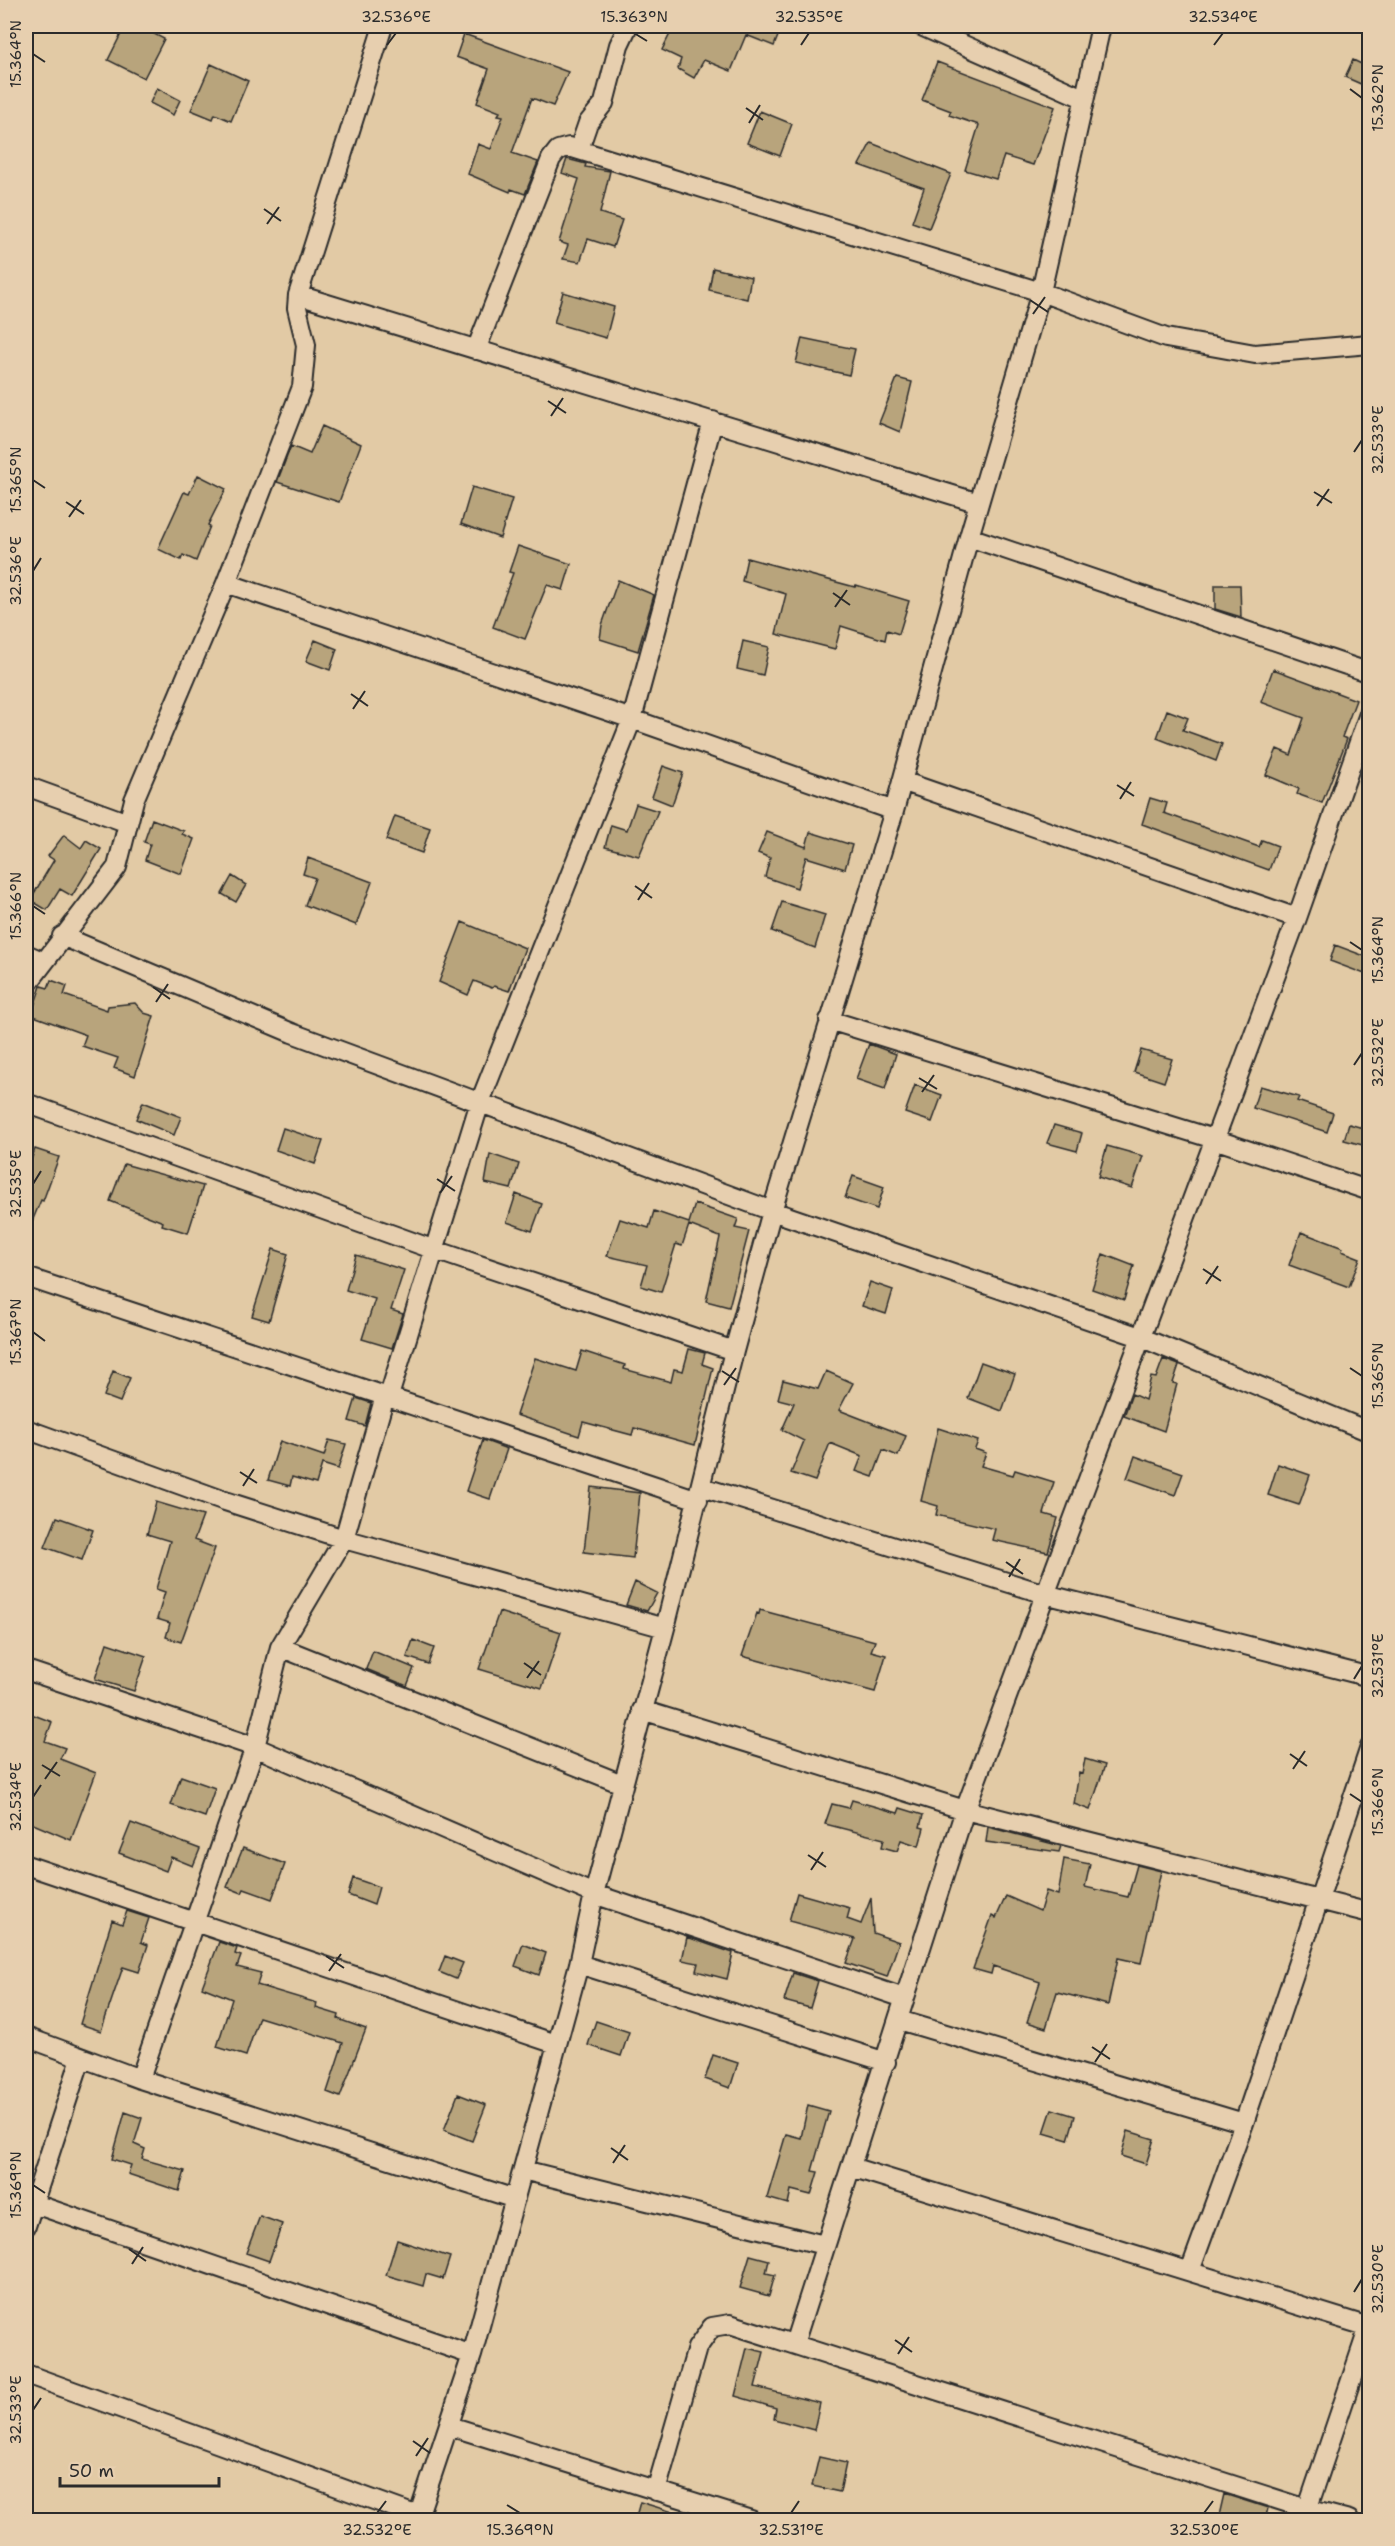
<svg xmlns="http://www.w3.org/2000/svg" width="1395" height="2546" font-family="'Shantell Sans',sans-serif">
<rect width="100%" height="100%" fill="#e2caa5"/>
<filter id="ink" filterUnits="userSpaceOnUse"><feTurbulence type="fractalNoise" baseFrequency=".0167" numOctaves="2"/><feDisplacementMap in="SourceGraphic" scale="12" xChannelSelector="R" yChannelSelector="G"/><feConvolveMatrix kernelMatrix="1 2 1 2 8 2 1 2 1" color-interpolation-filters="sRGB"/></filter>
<g filter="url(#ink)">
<path fill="#b8a47c" stroke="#2b2b2b" stroke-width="1.5" d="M 125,26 L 139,26 L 164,39 L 144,78 L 108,60 Z
M 674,26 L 782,26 L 774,46 L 746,35 L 731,71 L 704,60 L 694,78 L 678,69 L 681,59 L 662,50 Z
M 464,34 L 568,72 L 553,106 L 532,98 L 512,153 L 538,162 L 525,194 L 511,189 L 510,192 L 468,174 L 478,144 L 491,149 L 503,116 L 498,115 L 500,112 L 477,103 L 489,69 L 456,57 Z
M 1353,60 L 1370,68 L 1370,88 L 1345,77 Z
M 937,62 L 1055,107 L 1033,165 L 1004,156 L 996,179 L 965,170 L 979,125 L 949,115 L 951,111 L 922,100 Z
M 211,64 L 248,81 L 231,121 L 215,114 L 213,119 L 191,110 Z
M 157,88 L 180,100 L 173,115 L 150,103 Z
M 760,111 L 792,124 L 780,156 L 747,143 Z
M 871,143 L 951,174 L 929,228 L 912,222 L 924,188 L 859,165 Z
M 567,159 L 586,164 L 585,167 L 610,171 L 600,213 L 622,220 L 613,247 L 588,239 L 580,262 L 563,259 L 568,245 L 559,242 L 579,179 L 562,173 Z
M 713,268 L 751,277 L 747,299 L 709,290 Z
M 563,292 L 614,307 L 606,338 L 554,323 Z
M 802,338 L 855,349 L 849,375 L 796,363 Z
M 897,378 L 912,382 L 900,432 L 879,423 Z
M 322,426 L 361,444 L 339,502 L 277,482 L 291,446 L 310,454 Z
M 198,475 L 226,489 L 208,525 L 210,526 L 196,561 L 183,555 L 181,560 L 158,549 L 184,492 L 189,494 Z
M 472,487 L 512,499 L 500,538 L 461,524 Z
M 518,546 L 571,564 L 563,590 L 547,585 L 525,639 L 493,627 L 513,573 L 509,572 Z
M 747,558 L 855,587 L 856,585 L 909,601 L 899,634 L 887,630 L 885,640 L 841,626 L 835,649 L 776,634 L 786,594 L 742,581 Z
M 618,580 L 654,595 L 638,651 L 600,639 L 602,625 Z
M 1215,585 L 1240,585 L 1241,617 L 1215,609 Z
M 315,640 L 337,649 L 330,670 L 306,661 Z
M 743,641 L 769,647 L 763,675 L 737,669 Z
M 1273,669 L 1356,700 L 1342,737 L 1347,739 L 1322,803 L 1297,794 L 1299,789 L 1266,775 L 1277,749 L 1291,755 L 1304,718 L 1261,702 Z
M 1167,710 L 1188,718 L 1183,730 L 1222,744 L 1216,761 L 1157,738 Z
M 663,766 L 683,773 L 672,805 L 652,797 Z
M 1150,798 L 1167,803 L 1164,813 L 1178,818 L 1259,847 L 1262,840 L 1278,846 L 1269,870 L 1142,824 Z
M 636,804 L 658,811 L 639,856 L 605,847 L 611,825 L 627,830 Z
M 395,816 L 430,828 L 422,853 L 386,840 Z
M 152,819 L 184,831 L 182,834 L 194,839 L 181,874 L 145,860 L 150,844 L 144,842 Z
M 767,832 L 806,847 L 810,832 L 852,845 L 845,869 L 806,857 L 797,888 L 765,877 L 770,858 L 758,853 Z
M 64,835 L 81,848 L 86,840 L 101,849 L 72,896 L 60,889 L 47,910 L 30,900 L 54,860 L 48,856 Z
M 308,858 L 372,882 L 356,925 L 305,905 L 315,878 L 303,874 Z
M 232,876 L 246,885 L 236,902 L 222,894 Z
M 782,902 L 825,915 L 815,948 L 772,931 Z
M 462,922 L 525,948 L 509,991 L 494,986 L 492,988 L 474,981 L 468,995 L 439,982 Z
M 1335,945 L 1370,958 L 1370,976 L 1330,961 Z
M 51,980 L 67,986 L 64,995 L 107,1010 L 108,1006 L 135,1003 L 144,1013 L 154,1016 L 135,1076 L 114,1068 L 118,1058 L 82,1046 L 86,1035 L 31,1015 L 41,986 L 48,988 Z
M 869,1044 L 896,1054 L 885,1089 L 856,1079 Z
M 1141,1050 L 1172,1059 L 1164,1082 L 1134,1072 Z
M 915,1085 L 942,1095 L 932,1122 L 905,1113 Z
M 1260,1086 L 1299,1097 L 1297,1101 L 1333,1113 L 1327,1132 L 1253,1108 Z
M 143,1102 L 181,1117 L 174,1135 L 136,1119 Z
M 1349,1124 L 1370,1130 L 1370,1147 L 1344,1140 Z
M 1054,1125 L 1082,1133 L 1077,1151 L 1047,1143 Z
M 283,1128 L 323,1141 L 315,1164 L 276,1150 Z
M 1107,1146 L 1143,1156 L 1132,1188 L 1098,1177 Z
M 35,1149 L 59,1157 L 43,1201 L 41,1200 L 26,1236 L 26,1174 Z
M 490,1154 L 519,1164 L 511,1189 L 485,1183 Z
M 124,1164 L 203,1186 L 188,1233 L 162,1225 L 163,1222 L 110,1201 Z
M 853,1176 L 884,1187 L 877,1209 L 845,1198 Z
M 516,1194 L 542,1204 L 532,1231 L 507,1222 Z
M 695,1204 L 738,1219 L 735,1228 L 749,1231 L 729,1307 L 706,1301 L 720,1237 L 689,1225 L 682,1246 L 676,1244 L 661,1292 L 641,1286 L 647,1265 L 607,1256 L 620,1219 L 649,1228 L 654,1211 L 689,1223 Z
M 1301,1232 L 1343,1248 L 1342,1251 L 1360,1258 L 1349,1287 L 1289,1265 Z
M 273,1249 L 288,1254 L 269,1321 L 252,1316 Z
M 1103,1254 L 1134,1266 L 1124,1300 L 1092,1289 Z
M 356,1255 L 404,1270 L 391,1310 L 403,1314 L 392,1348 L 362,1339 L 375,1299 L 346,1290 Z
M 870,1282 L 893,1290 L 886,1314 L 862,1306 Z
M 689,1349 L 705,1353 L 702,1364 L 713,1368 L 695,1445 L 634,1428 L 632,1435 L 583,1422 L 579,1436 L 516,1415 L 535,1358 L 576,1371 L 582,1351 L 625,1365 L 624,1369 L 671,1382 L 674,1369 L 683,1371 Z
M 1163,1359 L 1179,1365 L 1173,1383 L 1177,1384 L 1164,1431 L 1124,1416 L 1132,1394 L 1145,1400 L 1151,1377 L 1156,1378 Z
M 981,1362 L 1015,1374 L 1002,1411 L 968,1398 Z
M 113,1371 L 130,1378 L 120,1402 L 104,1396 Z
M 826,1371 L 853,1383 L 839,1410 L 906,1436 L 898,1456 L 883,1450 L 873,1477 L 856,1471 L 862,1456 L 830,1443 L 815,1481 L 791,1473 L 804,1441 L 782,1430 L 794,1403 L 778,1399 L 783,1380 L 818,1389 Z
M 356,1398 L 371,1403 L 365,1426 L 349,1421 Z
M 938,1428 L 978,1441 L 975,1449 L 986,1453 L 981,1466 L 1013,1475 L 1015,1470 L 1054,1482 L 1044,1514 L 1058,1518 L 1048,1552 L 992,1540 L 995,1529 L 936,1515 L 938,1506 L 921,1501 Z
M 329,1440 L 346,1444 L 338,1469 L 322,1464 L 316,1484 L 292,1477 L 290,1486 L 268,1480 L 280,1441 L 324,1456 Z
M 483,1440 L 507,1449 L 490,1499 L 466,1491 Z
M 1135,1456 L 1183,1473 L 1175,1495 L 1127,1478 Z
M 1278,1464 L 1310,1475 L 1299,1505 L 1268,1495 Z
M 591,1487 L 640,1493 L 633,1558 L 584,1552 Z
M 156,1502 L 203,1516 L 194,1540 L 215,1548 L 181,1642 L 166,1637 L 170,1623 L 157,1619 L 165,1592 L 156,1589 L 170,1541 L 147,1534 Z
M 57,1517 L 93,1530 L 82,1560 L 45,1547 Z
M 635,1582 L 657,1593 L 647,1611 L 626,1605 Z
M 760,1610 L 875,1641 L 871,1651 L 886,1655 L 875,1692 L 742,1656 L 757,1613 L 759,1614 Z
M 499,1612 L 561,1632 L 542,1688 L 479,1669 Z
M 413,1640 L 434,1648 L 428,1664 L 407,1657 Z
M 107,1643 L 146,1656 L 134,1691 L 95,1679 Z
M 373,1651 L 414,1668 L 407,1686 L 366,1669 Z
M 26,1712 L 52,1722 L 45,1741 L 65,1748 L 60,1759 L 96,1773 L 71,1840 L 26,1821 Z
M 1085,1759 L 1105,1765 L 1090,1810 L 1074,1804 L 1079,1773 L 1082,1774 Z
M 181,1776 L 215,1788 L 205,1817 L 171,1805 Z
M 852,1800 L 898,1813 L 900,1808 L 923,1815 L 920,1827 L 924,1828 L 919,1846 L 901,1840 L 897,1851 L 882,1847 L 884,1839 L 825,1824 L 832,1804 L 849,1808 Z
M 131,1823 L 200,1849 L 193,1866 L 171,1857 L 166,1871 L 119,1853 Z
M 988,1827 L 1061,1846 L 1059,1852 L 986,1842 Z
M 243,1848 L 285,1864 L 272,1899 L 244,1889 L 242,1893 L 227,1887 Z
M 1064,1859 L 1090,1864 L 1085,1887 L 1128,1897 L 1137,1865 L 1161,1871 L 1141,1963 L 1118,1958 L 1108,2005 L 1057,1992 L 1046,2028 L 1027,2022 L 1040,1982 L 993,1966 L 991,1974 L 973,1969 L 992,1916 L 996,1918 L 1006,1896 L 1040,1911 L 1046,1891 L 1058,1895 Z
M 353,1878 L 379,1887 L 374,1905 L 348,1895 Z
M 797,1893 L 850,1908 L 847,1919 L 861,1924 L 871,1898 L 873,1933 L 899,1942 L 887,1977 L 846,1963 L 855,1939 L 789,1921 Z
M 127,1911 L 149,1918 L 141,1942 L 148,1945 L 139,1972 L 123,1967 L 101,2031 L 80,2024 L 112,1920 L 122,1924 Z
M 687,1937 L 733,1953 L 727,1979 L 696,1971 L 698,1963 L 682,1960 Z
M 219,1942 L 237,1948 L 235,1954 L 241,1956 L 237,1967 L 261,1973 L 257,1985 L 317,2003 L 316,2008 L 339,2015 L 338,2019 L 366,2029 L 340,2097 L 327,2092 L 343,2043 L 259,2017 L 246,2056 L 217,2047 L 232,1999 L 202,1987 Z
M 523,1944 L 546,1953 L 539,1975 L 515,1966 Z
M 445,1956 L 463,1963 L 456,1979 L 439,1972 Z
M 793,1973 L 818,1981 L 810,2008 L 784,2001 Z
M 596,2021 L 629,2032 L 621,2056 L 588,2045 Z
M 713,2055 L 738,2063 L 730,2088 L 705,2079 Z
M 458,2094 L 486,2105 L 472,2141 L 444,2130 Z
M 808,2105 L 829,2111 L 812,2171 L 818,2172 L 811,2195 L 791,2190 L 788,2204 L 767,2198 L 786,2134 L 801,2138 Z
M 1052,2109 L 1075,2116 L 1068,2140 L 1044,2133 Z
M 125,2112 L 142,2118 L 134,2144 L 145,2149 L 142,2159 L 185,2171 L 179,2191 L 128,2174 L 131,2165 L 112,2159 Z
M 1128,2131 L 1154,2139 L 1146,2164 L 1121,2156 Z
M 260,2216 L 282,2224 L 269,2261 L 246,2253 Z
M 397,2240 L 450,2257 L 443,2279 L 426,2274 L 423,2286 L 386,2275 Z
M 750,2255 L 769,2260 L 766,2273 L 775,2275 L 769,2296 L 740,2288 Z
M 747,2348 L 764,2352 L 755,2387 L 820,2403 L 814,2430 L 774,2419 L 776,2408 L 735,2396 Z
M 819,2457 L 846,2463 L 840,2492 L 812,2486 Z
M 1224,2494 L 1268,2508 L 1265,2520 L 1218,2520 Z
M 640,2502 L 686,2516 L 686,2520 L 635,2520 Z"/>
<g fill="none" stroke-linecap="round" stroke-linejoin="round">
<g stroke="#2b2b2b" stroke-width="22">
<path id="street" d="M 921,26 L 1083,98
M 579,149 L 588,123 L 604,103 L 619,45 L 628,26
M 298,295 L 979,503
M 476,350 L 551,159 L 558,150 L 569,147 L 1041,292 L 1166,338 L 1255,354 L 1370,344
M 969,537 L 1370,673
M 226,583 L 632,719 L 894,811
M 902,781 L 1297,918
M 26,786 L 128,823
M 62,936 L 292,1033 L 772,1211 L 1140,1337 L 1370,1432
M 26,954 L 42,961
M 26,986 L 117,867 L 134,800 L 226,583 L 302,387 L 306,345 L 297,308 L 298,295 L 383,26
M 829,1020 L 1214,1139 L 1370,1191
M 26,1103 L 435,1250 L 734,1351
M 26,1277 L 698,1500
M 389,1396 L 480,1102 L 632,719 L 713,421
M 26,1429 L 225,1501 L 344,1539 L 665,1628
M 702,1487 L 1045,1594 L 1370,1677
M 280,1647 L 622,1784
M 26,1670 L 255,1747 L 594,1894 L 904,1998
M 642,1710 L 965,1810 L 1370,1913
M 26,1865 L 556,2044
M 579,1964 L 886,2062
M 899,2020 L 1244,2123
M 26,2037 L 140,2079 L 515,2199
M 140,2079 L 255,1747 L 280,1647 L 344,1539 L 385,1396
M 851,2167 L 1369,2327
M 523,2170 L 824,2245
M 26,2201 L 472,2355
M 26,2226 L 81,2058
M 1190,2271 L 1244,2123 L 1370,1747
M 794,2344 L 965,1810 L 1297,918 L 1370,711
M 26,2374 L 429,2520
M 450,2426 L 751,2520
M 656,2491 L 697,2348 L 712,2327 L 730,2324 L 1307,2509 L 1349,2520
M 1304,2519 L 1370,2324
M 417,2520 L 472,2355 L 579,1964 L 594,1894 L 665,1628 L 734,1351 L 772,1211 L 894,811 L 969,537 L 1041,292 L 1101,26"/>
</g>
<use href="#street" stroke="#e7cfaf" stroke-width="18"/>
</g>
</g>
<path fill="none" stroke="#2b2b2b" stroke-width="2" d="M 634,33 L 647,41M 387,45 L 396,33M 801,45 L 809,33M 1214,45 L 1223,33M 33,54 L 45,62M 1350,89 L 1362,98M 746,108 L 763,120M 749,123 L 760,105M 264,209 L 281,221M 267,224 L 279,207M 1030,300 L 1048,312M 1033,314 L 1045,297M 548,401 L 566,413M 551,416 L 563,398M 1354,452 L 1362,440M 33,480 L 45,488M 1314,492 L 1332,503M 66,502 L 84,514M 1317,506 L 1329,489M 69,517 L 81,500M 33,571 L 41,558M 833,593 L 850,605M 835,607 L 847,590M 351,694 L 368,706M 353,709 L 365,691M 1117,785 L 1134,796M 1120,799 L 1131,782M 635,886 L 652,898M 638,900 L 649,883M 33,906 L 45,914M 1350,942 L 1362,950M 153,987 L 170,999M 156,1002 L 168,984M 1354,1065 L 1362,1053M 919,1078 L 937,1089M 922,1092 L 934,1075M 437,1179 L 455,1191M 33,1184 L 41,1171M 440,1193 L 452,1176M 1203,1269 L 1221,1281M 1206,1284 L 1218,1266M 33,1332 L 45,1341M 1350,1368 L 1362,1376M 722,1371 L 739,1382M 724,1385 L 736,1368M 240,1472 L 257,1483M 243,1486 L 254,1469M 1006,1562 L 1023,1574M 1009,1577 L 1020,1559M 524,1663 L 541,1675M 527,1678 L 539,1661M 1354,1679 L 1362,1666M 1290,1754 L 1307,1766M 42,1765 L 60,1776M 1293,1769 L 1305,1751M 45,1779 L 57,1762M 1350,1794 L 1362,1802M 33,1797 L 41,1785M 808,1855 L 826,1867M 811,1870 L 823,1852M 326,1956 L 344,1968M 329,1971 L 341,1954M 1092,2047 L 1110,2059M 1095,2062 L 1107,2044M 611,2148 L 628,2160M 613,2163 L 625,2145M 33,2185 L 45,2193M 129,2249 L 146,2261M 132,2264 L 143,2247M 1354,2292 L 1362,2279M 895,2340 L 912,2352M 898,2354 L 909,2337M 33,2410 L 41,2398M 413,2441 L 430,2453M 416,2456 L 428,2438M 507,2505 L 520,2513M 377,2513 L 386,2501M 791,2513 L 799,2501M 1204,2513 L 1213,2501"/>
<rect width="1395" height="2546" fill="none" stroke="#e7cfaf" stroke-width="66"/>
<path d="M60 2477v9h159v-9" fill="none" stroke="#2b2b2b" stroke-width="3"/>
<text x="69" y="2477" font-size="18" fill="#2b2b2b" stroke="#e7cfaf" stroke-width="4.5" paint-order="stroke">50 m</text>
<rect x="33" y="33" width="1329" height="2480" fill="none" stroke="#2b2b2b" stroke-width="2"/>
<g font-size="15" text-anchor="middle" fill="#2b2b2b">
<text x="396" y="22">32.536°E</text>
<text x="634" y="22">15.363°N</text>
<text x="809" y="22">32.535°E</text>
<text x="1223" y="22">32.534°E</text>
<text transform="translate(16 54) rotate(-90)" y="5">15.364°N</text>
<text transform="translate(1378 98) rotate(-90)" y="5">15.362°N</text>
<text transform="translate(1378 440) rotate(-90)" y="5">32.533°E</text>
<text transform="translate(16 480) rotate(-90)" y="5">15.365°N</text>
<text transform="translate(16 571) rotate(-90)" y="5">32.536°E</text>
<text transform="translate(16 906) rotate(-90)" y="5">15.366°N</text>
<text transform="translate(1378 950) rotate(-90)" y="5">15.364°N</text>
<text transform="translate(1378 1053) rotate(-90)" y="5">32.532°E</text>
<text transform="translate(16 1184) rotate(-90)" y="5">32.535°E</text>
<text transform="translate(16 1332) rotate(-90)" y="5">15.367°N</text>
<text transform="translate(1378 1376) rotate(-90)" y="5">15.365°N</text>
<text transform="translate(1378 1666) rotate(-90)" y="5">32.531°E</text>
<text transform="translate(16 1797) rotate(-90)" y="5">32.534°E</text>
<text transform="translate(1378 1802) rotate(-90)" y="5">15.366°N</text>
<text transform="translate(16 2185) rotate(-90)" y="5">15.369°N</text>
<text transform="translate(1378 2279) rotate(-90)" y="5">32.530°E</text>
<text transform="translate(16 2410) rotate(-90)" y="5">32.533°E</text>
<text x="377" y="2535">32.532°E</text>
<text x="520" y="2535">15.369°N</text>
<text x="791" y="2535">32.531°E</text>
<text x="1204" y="2535">32.530°E</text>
</g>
</svg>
